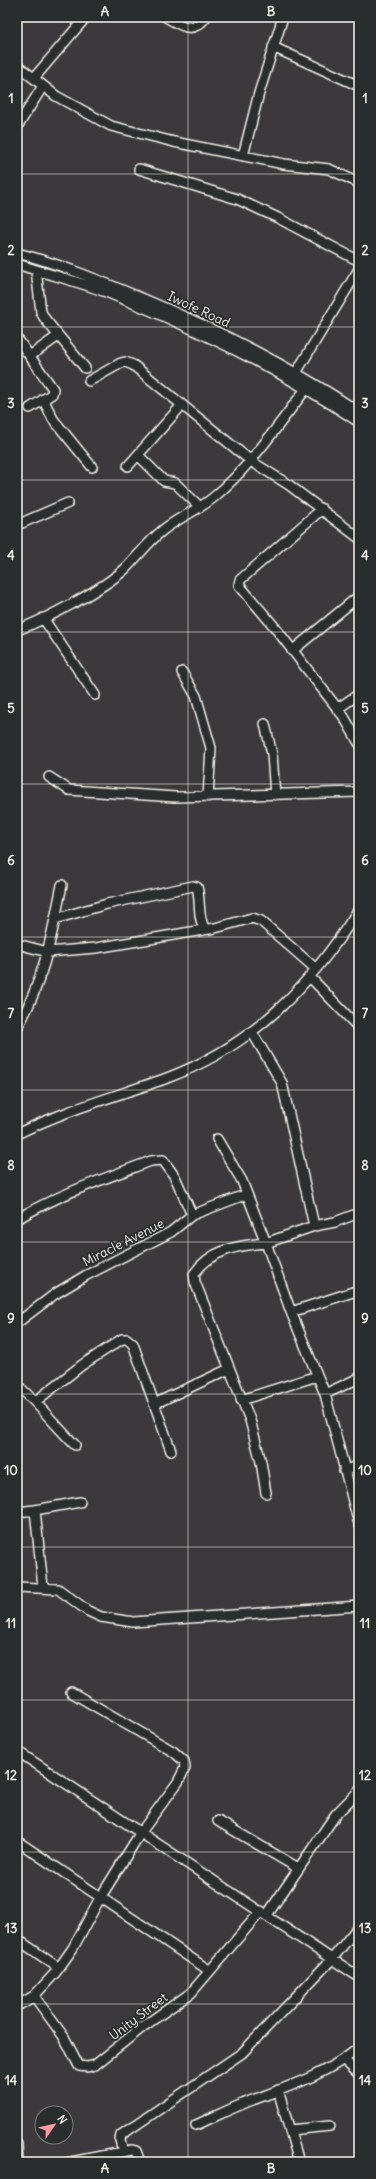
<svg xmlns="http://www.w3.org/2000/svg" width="376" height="2179" font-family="Delius,sans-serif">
<rect width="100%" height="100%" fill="#3c393c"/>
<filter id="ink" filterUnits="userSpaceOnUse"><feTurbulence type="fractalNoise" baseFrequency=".025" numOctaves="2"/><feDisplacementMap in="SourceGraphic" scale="8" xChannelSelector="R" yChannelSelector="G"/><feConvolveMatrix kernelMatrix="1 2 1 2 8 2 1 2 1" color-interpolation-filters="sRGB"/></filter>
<g filter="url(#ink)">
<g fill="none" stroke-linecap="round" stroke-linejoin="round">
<g stroke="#f4f1e8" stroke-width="12">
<path id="minor" d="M 166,17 C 182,26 192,35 206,17
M 273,47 L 359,86
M 17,65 L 56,96 L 111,126 L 174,142 L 284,164 L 329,169 L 359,183
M 34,78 L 86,17
M 17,127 L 43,86
M 243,156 L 259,93 L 283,17
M 139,169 L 237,199 L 278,218 L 359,261
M 17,253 C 57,263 96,279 134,295 C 212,327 288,365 359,412
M 17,264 C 47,274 77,281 106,292 C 194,327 281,370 359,422
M 36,270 L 41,312 L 45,319 L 85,368
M 19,341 L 53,389 L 52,394 L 30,408
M 30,356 L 58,336
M 296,373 L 359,269
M 89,381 L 121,363 L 125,362 L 133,365 L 251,461 L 289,485 L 359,538
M 43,399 L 53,419 L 92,467
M 138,455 L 164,481 L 175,483 L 200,507
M 128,466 L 182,405
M 322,509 L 240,580 L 239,585 L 273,625 L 344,717 L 359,743
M 17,525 L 68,503
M 43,618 L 95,695
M 17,630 C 45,620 103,589 125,569 C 138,556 149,541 163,530 C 179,517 199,510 214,497 C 251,466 277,426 306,389
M 292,651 L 359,596
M 182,672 L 196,696 L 211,748 L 208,797
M 337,709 L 359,694
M 265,724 L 272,754 L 275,795
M 49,777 L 69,790 L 175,797 L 359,792
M 55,919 L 107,904 L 193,886 L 197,887 C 201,900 197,918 205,929
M 17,944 L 48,952 L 96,948 L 215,928 L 252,918 L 261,921 L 316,969
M 310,977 L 359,1028
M 17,1028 C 43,983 52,935 62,885
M 252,1032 L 282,1083 L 314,1226 L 266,1243 L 291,1312 L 325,1394 L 359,1524
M 17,1134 C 65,1110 117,1096 167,1078 C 255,1045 310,986 359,909
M 217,1139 L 242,1181 L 266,1243 C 238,1245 210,1250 194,1274 L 195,1282 L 250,1420 L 261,1462 L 266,1493
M 17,1219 C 59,1194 106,1178 151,1161 L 163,1160 L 175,1177 L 192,1215
M 314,1226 L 335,1222 L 359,1213
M 291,1312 L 359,1290
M 17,1323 L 55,1294 L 85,1276 L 171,1232 L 192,1215 L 247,1194
M 17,1385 C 38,1403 55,1425 75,1445
M 325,1394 L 359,1378
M 241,1400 L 317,1376
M 36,1401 L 82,1365 L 122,1339 L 127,1339 L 133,1344 L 171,1451
M 154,1404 L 229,1369
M 344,1471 L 359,1465
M 35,1510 L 80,1502
M 17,1512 L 35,1510 L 43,1587
M 17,1587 L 58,1589 L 88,1611 L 101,1617 L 133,1622 L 359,1606
M 17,1751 L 359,1977
M 218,1821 L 298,1868
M 17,1841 L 210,1971
M 267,1915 L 336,1814 L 359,1791
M 17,1939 L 59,1968
M 34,1996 L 64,2037 L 79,2066 L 87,2067 L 95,2065 L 144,2026 L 191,1993 L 261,1911
M 17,2006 L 34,1996 L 56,1972 L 73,1948 L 100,1898 L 141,1832 L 178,1782 L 185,1768 L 184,1761 L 174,1752 L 71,1692
M 344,2060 L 359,2074
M 278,2090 L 299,2162
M 196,2125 C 214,2117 232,2108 250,2101 C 290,2086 325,2075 359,2048
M 290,2130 L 330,2126
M 17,2144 L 18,2162
M 123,2152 L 120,2140 L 121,2135 L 242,2053 L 332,1959 L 359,1926
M 71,2162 L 132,2150 L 136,2151 L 140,2162"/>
</g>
<use href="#minor" stroke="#2a2d2e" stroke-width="9"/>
</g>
</g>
<path fill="none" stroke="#f4f1e8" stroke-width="1" stroke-opacity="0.55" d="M 188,17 L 188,2162M 17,174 L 359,174M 17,327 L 359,327M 17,480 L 359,480M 17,632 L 359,632M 17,784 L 359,784M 17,937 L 359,937M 17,1090 L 359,1090M 17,1242 L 359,1242M 17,1394 L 359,1394M 17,1547 L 359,1547M 17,1700 L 359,1700M 17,1852 L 359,1852M 17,2004 L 359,2004"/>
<g text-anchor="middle" stroke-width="3.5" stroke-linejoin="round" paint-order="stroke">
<g font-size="13" fill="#f4f1e8" stroke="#2a2d2e">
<text transform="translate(199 309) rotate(25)" y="5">Iwofe Road</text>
<text transform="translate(123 1242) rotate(-27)" y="5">Miracle Avenue</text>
<text transform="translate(138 2016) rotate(-37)" y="5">Unity Street</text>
</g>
</g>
<rect width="376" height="2179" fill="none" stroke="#2a2d2e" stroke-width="44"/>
<g transform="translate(54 2125) rotate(56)"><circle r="19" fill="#2a2d2e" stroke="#7b7b78"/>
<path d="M0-3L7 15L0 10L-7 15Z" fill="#ff9aa2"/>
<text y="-6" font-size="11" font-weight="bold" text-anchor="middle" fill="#f4f1e8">N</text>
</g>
<rect x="22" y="22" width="332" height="2135" fill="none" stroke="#f4f1e8" stroke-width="1.5"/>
<g font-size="13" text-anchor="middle" font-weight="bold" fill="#f4f1e8">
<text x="105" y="16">A</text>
<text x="271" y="16">B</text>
<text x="11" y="103">1</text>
<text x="365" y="103">1</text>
<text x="11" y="255">2</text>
<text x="365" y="255">2</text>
<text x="11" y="408">3</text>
<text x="365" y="408">3</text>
<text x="11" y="560">4</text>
<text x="365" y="560">4</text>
<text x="11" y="713">5</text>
<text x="365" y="713">5</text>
<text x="11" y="865">6</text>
<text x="365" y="865">6</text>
<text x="11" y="1018">7</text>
<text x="365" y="1018">7</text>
<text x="11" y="1170">8</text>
<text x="365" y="1170">8</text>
<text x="11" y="1323">9</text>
<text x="365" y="1323">9</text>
<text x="11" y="1475">10</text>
<text x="365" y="1475">10</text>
<text x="11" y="1628">11</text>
<text x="365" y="1628">11</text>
<text x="11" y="1780">12</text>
<text x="365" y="1780">12</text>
<text x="11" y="1933">13</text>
<text x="365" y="1933">13</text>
<text x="11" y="2085">14</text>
<text x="365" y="2085">14</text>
<text x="105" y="2173">A</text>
<text x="271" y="2173">B</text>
</g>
</svg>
